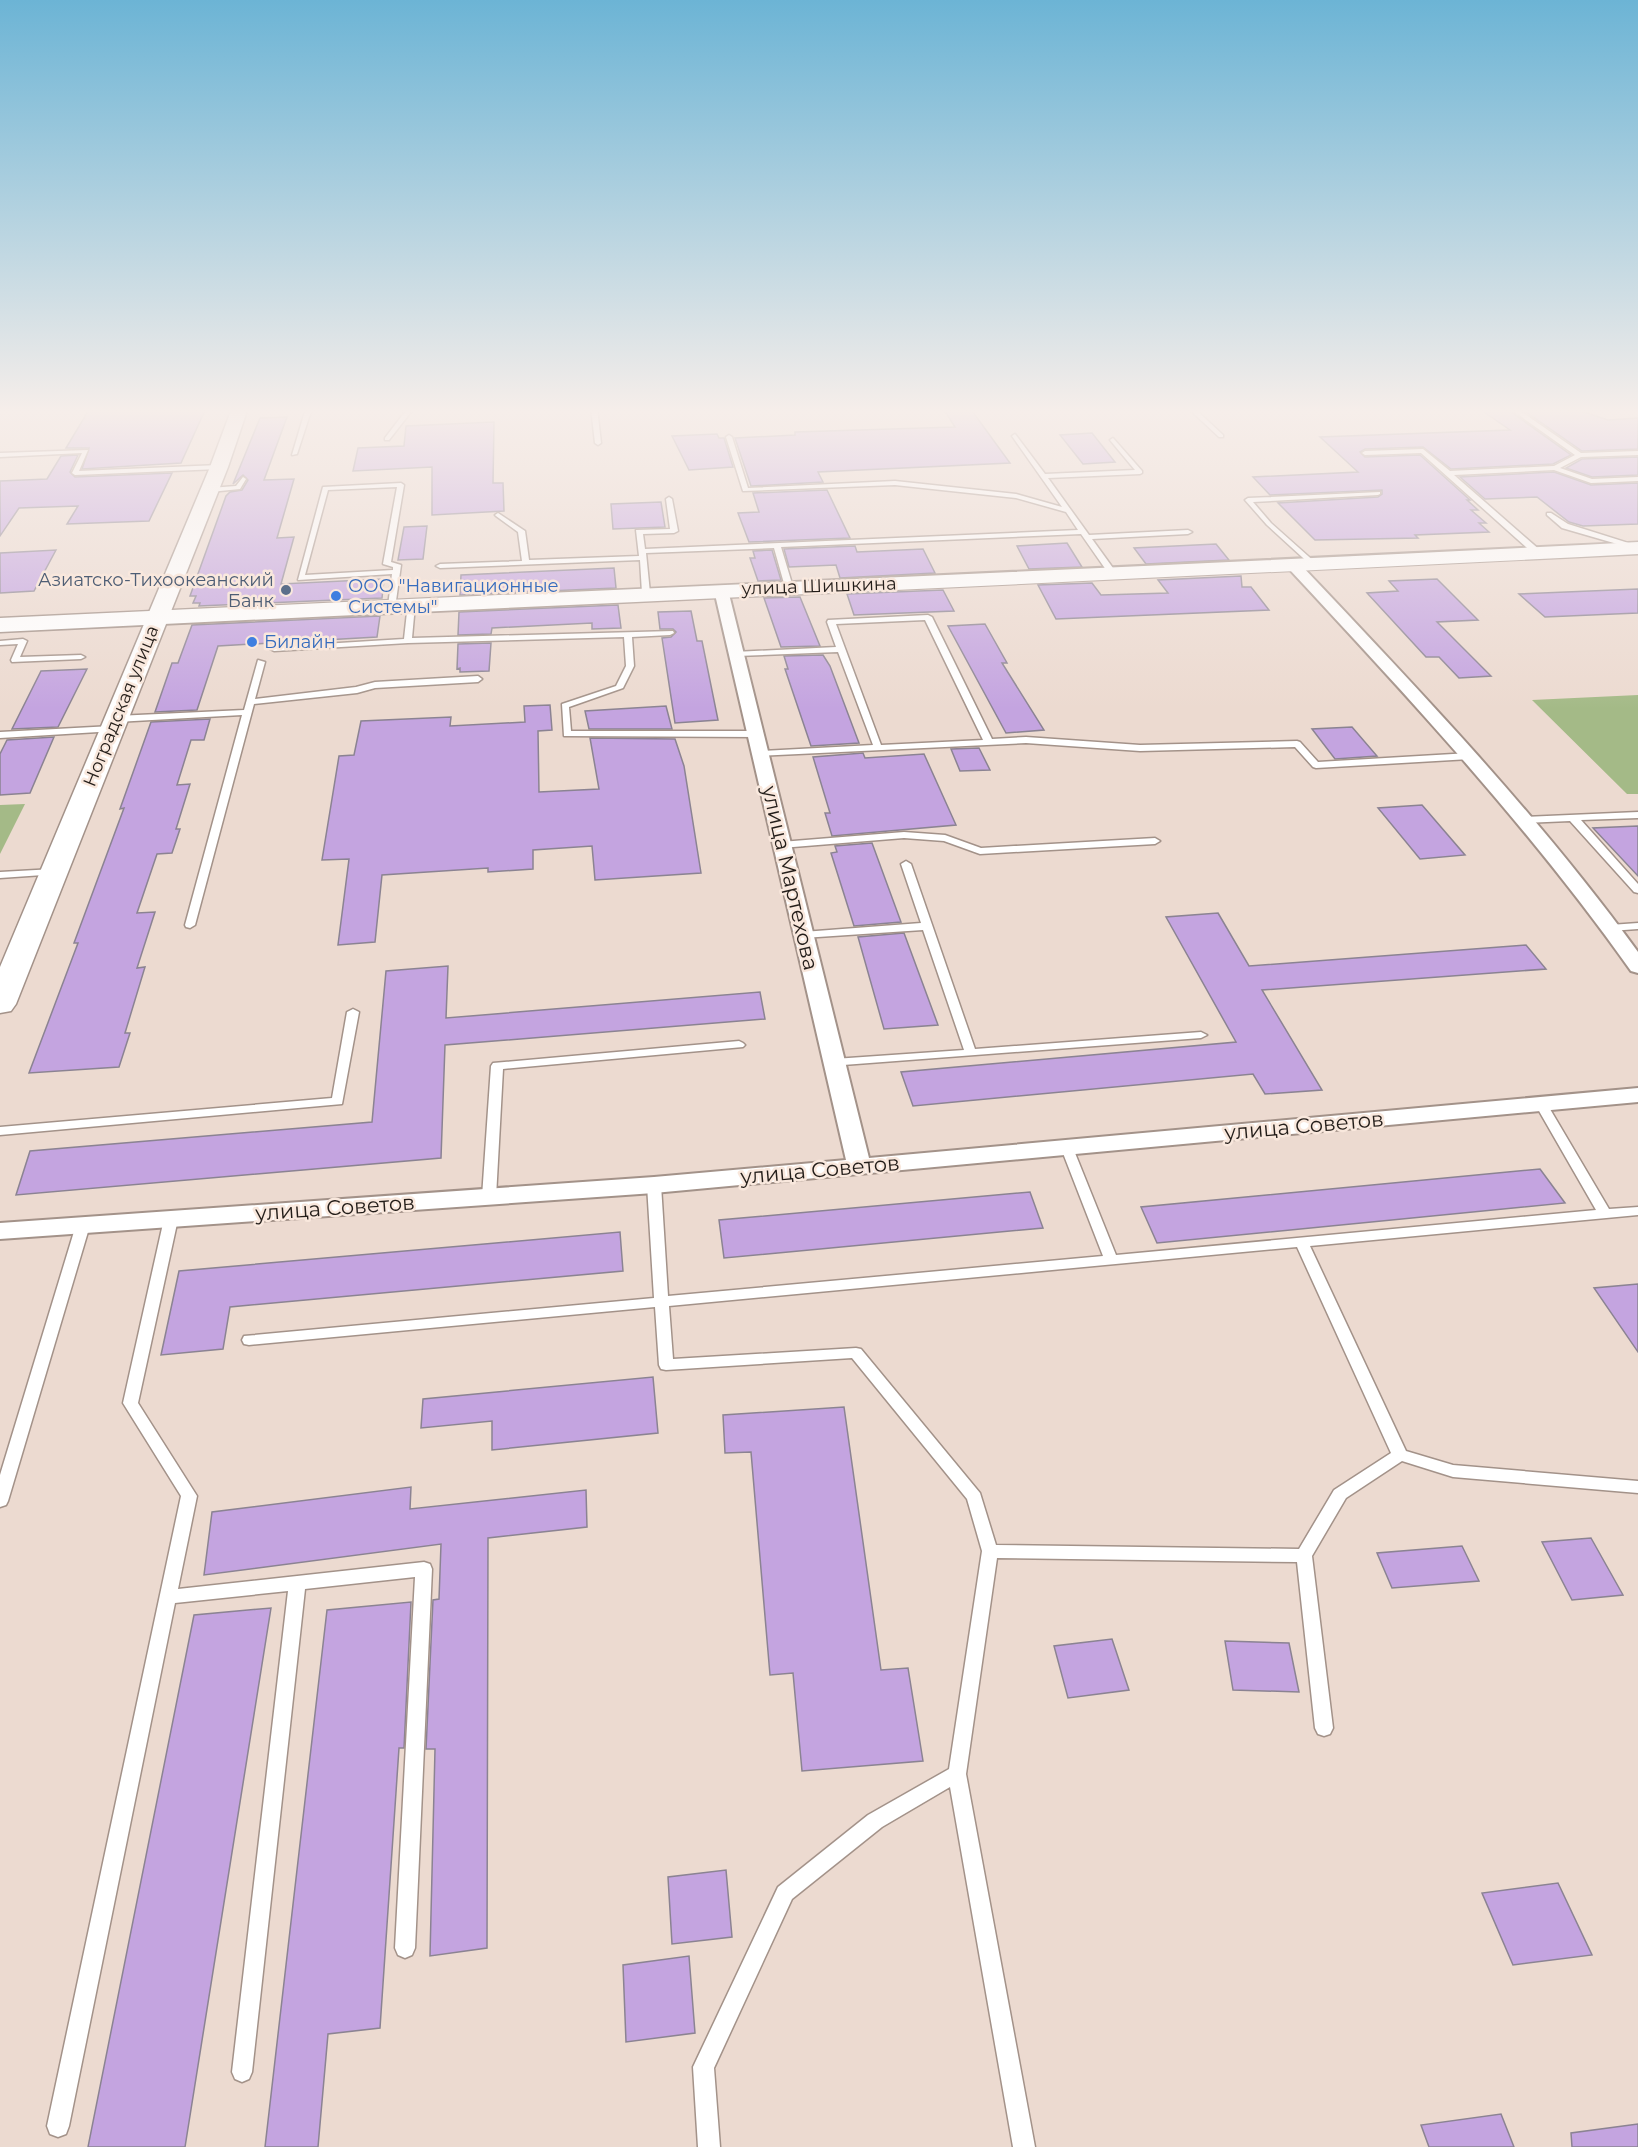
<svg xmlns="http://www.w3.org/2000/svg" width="1638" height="2147" font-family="Montserrat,sans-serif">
<rect width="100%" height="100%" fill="#ecdad0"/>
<path fill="#a4ba87" d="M 1638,695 L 1638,794 L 1627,794 L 1532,700 Z
M 25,804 L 0,854 L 0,805 Z"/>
<path fill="#c4a4e0" stroke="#8b8392" stroke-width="1.5" d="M 90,408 L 206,408 L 181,463 L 82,469 L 89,448 L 66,448 Z
M 943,408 L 970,408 L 1010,463 L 818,472 L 823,482 L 751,486 L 735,438 L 795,435 L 795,432 L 955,427 Z
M 1520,408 L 1572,408 L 1608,420 L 1638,418 L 1638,449 L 1582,451 Z
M 1507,409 L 1571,455 L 1553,464 L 1451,469 L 1423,447 L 1365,449 L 1360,452 L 1365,457 L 1420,455 L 1470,500 L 1467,500 L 1478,510 L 1471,510 L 1486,523 L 1479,523 L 1489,532 L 1415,535 L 1418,538 L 1315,540 L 1278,503 L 1378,497 L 1382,494 L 1382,490 L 1270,495 L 1253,477 L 1358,472 L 1320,437 L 1510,430 L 1481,410 Z
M 287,417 L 264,480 L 294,479 L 277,538 L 294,537 L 281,584 L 384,579 L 382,598 L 199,606 L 200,603 L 193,603 L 196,596 L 190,596 L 226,496 L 230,492 L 242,490 L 248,480 L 243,475 L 233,484 L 260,418 Z
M 494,422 L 493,483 L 503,483 L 504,511 L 432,515 L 432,467 L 353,471 L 358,448 L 404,446 L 406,426 Z
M 1092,433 L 1115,462 L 1083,464 L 1060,435 Z
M 717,434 L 719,438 L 724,438 L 733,467 L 689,470 L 672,436 Z
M 78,455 L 70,472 L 75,477 L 172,473 L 149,521 L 67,524 L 78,506 L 19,508 L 0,536 L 0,481 L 47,479 L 61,456 Z
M 1638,457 L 1638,475 L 1592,477 L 1566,468 L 1582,459 Z
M 1554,472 L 1591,485 L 1638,483 L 1638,524 L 1583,526 L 1569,522 L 1537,497 L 1485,499 L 1460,477 Z
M 827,490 L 850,538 L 749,542 L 738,513 L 759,512 L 753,493 Z
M 661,502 L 665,527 L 613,529 L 611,504 Z
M 427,526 L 423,559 L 398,560 L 404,527 Z
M 1067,543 L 1082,567 L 1029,569 L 1017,546 Z
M 1216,544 L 1229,560 L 1146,564 L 1134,548 Z
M 855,546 L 857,552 L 923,549 L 935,573 L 840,578 L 836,565 L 789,567 L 784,549 Z
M 56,550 L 34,591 L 0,593 L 0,553 Z
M 772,550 L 781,580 L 758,581 L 750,558 L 755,558 L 753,551 Z
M 614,568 L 616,588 L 460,595 L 461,575 Z
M 1241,576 L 1242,587 L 1251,587 L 1269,610 L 1056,619 L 1038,585 L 1092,583 L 1101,595 L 1168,593 L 1158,580 Z
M 1437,579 L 1478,620 L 1437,622 L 1491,676 L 1459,678 L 1439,657 L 1426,657 L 1367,593 L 1398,591 L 1389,581 Z
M 1638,589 L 1638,613 L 1545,617 L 1519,594 Z
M 943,590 L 954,611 L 854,615 L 847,594 Z
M 800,597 L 820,646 L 781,647 L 764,598 Z
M 618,605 L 621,628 L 592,629 L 592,623 L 492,628 L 491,634 L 458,635 L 459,612 Z
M 691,611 L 697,641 L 702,641 L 718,720 L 675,723 L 662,638 L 671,637 L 676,632 L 673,629 L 660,629 L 658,612 Z
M 380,616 L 377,637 L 218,646 L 197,710 L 155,712 L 172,663 L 178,663 L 192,625 Z
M 985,624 L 1007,663 L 1002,663 L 1044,730 L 1006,733 L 948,626 Z
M 491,643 L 489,671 L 460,672 L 460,668 L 457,669 L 458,644 Z
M 823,655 L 830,666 L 859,743 L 811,746 L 785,669 L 788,669 L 784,656 Z
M 87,669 L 58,727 L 12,729 L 41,671 Z
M 550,705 L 552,730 L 538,731 L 539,792 L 599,789 L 590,738 L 675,739 L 684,766 L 701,873 L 595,880 L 592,846 L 533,850 L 533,869 L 488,872 L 488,868 L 382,875 L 375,942 L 338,945 L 349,859 L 322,860 L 339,756 L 354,755 L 361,721 L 451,717 L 450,726 L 525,722 L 524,706 Z
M 666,706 L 672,729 L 589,729 L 585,711 Z
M 210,719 L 204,740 L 191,740 L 177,785 L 190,784 L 176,829 L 180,829 L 172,853 L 157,854 L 137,913 L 155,912 L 137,968 L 145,967 L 125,1033 L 130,1033 L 119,1067 L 29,1073 L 78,943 L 74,943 L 124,808 L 120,809 L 151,722 Z
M 1352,727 L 1377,756 L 1335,759 L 1312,729 Z
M 54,737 L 30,793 L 0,795 L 0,754 L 7,740 Z
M 979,748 L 990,770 L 960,771 L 951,749 Z
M 863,753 L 865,758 L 924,754 L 956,825 L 832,836 L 825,813 L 830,813 L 813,757 Z
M 1422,805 L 1465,855 L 1420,859 L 1378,808 Z
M 1638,826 L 1638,876 L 1593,828 Z
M 872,843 L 901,922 L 854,926 L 831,853 L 837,852 L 835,846 Z
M 1218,913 L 1249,966 L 1526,945 L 1546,969 L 1262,990 L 1322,1090 L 1265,1094 L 1253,1074 L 913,1106 L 901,1072 L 1236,1042 L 1166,917 Z
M 904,933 L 938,1025 L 884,1029 L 858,937 Z
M 448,966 L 446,1018 L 760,992 L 765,1019 L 445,1045 L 441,1158 L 16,1195 L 30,1151 L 372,1122 L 386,971 Z
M 1540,1169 L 1565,1203 L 1157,1243 L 1141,1207 Z
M 1030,1192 L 1043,1228 L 724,1258 L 719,1220 Z
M 620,1232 L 623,1271 L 230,1307 L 223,1349 L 161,1355 L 179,1271 Z
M 1638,1284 L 1638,1352 L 1594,1288 Z
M 653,1377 L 658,1433 L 492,1450 L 492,1421 L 421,1428 L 423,1399 Z
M 844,1407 L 881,1670 L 908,1668 L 923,1761 L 802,1771 L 793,1673 L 770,1675 L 751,1452 L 725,1453 L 723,1415 Z
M 411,1487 L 410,1509 L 586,1490 L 587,1527 L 488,1538 L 487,1948 L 430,1956 L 435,1749 L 426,1749 L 433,1600 L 439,1599 L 441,1544 L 204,1575 L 212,1512 Z
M 1591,1538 L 1623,1595 L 1572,1600 L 1542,1542 Z
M 1462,1546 L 1479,1581 L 1392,1588 L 1377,1553 Z
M 411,1602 L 404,1748 L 399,1748 L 380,2028 L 328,2034 L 318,2147 L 265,2147 L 327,1610 Z
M 271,1608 L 185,2147 L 88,2147 L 194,1615 Z
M 1112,1639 L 1129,1690 L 1068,1698 L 1054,1646 Z
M 1225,1641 L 1289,1643 L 1299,1692 L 1233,1690 Z
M 726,1870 L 732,1937 L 672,1944 L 668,1877 Z
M 1558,1883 L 1592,1955 L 1513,1965 L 1482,1893 Z
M 689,1956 L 695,2033 L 626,2042 L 623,1965 Z
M 1501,2114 L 1514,2147 L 1429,2147 L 1421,2125 Z
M 1638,2124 L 1638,2147 L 1572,2147 L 1571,2133 Z"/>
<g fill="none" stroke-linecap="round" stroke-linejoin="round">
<g stroke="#a39289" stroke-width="3">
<path id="service" d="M 306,408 L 312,408 L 297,454 L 292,455 Z
M 408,408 L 414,408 L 389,440 L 385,440 L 385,438 Z
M 591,408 L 597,408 L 601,443 L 598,445 L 595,443 Z
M 1188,408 L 1194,408 L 1223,435 L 1223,437 L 1219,437 Z
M 1509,408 L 1516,408 L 1581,453 L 1638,451 L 1638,455 L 1581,457 L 1560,468 L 1592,479 L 1638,477 L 1638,481 L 1591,483 L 1554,470 L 1454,475 L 1541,551 L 1541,555 L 1535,555 L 1421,453 L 1365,455 L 1362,453 L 1365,451 L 1423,449 L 1450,471 L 1554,466 L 1575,455 Z
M 1015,434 L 1045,474 L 1135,470 L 1110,440 L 1113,438 L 1142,471 L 1142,473 L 1140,474 L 1048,478 L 1089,535 L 1188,530 L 1192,532 L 1188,534 L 1092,539 L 1118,575 L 1114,577 L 1111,577 L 1081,534 L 781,547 L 793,587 L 789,589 L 785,587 L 774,548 L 646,553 L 650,593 L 646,595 L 642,593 L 640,560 L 440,568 L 436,566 L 440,564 L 522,561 L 518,532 L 496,516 L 495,515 L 498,513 L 525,531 L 529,560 L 639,556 L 636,530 L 670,529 L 666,499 L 669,497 L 672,499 L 678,531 L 674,533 L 643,534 L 645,549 L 1078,530 L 1066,512 L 1016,498 L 895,485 L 743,491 L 726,437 L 729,435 L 732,437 L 748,488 L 895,481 L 1016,494 L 1062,507 L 1012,436 Z
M 88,450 L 79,471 L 219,465 L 222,467 L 219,469 L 75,475 L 72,473 L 82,453 L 0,457 L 0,453 Z
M 243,477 L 246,479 L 240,489 L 210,492 L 207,490 L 210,488 L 236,486 Z
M 401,483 L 404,485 L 391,562 L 401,565 L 395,608 L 388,606 L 392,574 L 298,580 L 323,487 ZM 397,487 L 383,564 L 393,567 L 393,570 L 305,575 L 328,490 Z
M 1380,492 L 1380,494 L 1378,495 L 1253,502 L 1271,523 L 1317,564 L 1318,566 L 1314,568 L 1267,525 L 1245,500 L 1248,498 Z
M 1547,513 L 1551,513 L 1568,524 L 1638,546 L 1638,550 L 1562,528 L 1547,515 Z
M 408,603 L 415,605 L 412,638 L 673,631 L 674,633 L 670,635 L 632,637 L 634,666 L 623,688 L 569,707 L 571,731 L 757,731 L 761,734 L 757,737 L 564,736 L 562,704 L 616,686 L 626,666 L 624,637 L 408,643 L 274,651 L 270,649 L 274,647 L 404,639 Z
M 928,615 L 932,617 L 992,739 L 1026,737 L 1140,745 L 1297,741 L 1300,742 L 1318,762 L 1470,753 L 1475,756 L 1470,759 L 1316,768 L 1313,767 L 1295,747 L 1140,751 L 1026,743 L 759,756 L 759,752 L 762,751 L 873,745 L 838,652 L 737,656 L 734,656 L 734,652 L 836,647 L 827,622 L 828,620 ZM 925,620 L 983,740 L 881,745 L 836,624 Z
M 23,639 L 27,641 L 20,657 L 81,655 L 85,657 L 81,659 L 12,662 L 11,660 L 18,644 L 0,645 L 0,641 Z
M 258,660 L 265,662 L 255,699 L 356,687 L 375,682 L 478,676 L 482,679 L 478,682 L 375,688 L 357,693 L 254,704 L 195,925 L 190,928 L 186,927 L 185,925 L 242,715 L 116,722 L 112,719 L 116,716 L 244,710 Z
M 112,726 L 116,729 L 115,731 L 0,738 L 0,732 Z
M 1638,812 L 1638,818 L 1581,820 L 1638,884 L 1638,893 L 1634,892 L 1570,821 L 1524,823 L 1519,820 L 1524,817 Z
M 904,832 L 945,835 L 981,848 L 1155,838 L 1160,841 L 1155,844 L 980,854 L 944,841 L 904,838 L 781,848 L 776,845 L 781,842 Z
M 906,861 L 911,864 L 975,1049 L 1201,1032 L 1207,1035 L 1201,1038 L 830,1066 L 828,1063 L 830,1060 L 834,1059 L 964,1050 L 923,930 L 803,938 L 798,935 L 803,932 L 921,923 L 901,864 Z
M 54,869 L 59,872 L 58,874 L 0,878 L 0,872 Z
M 1638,923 L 1638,929 L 1610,931 L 1605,928 L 1610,925 Z
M 353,1009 L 359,1012 L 342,1104 L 0,1135 L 0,1127 L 332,1098 L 347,1012 Z
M 739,1041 L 743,1043 L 745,1045 L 743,1047 L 503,1069 L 496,1197 L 489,1201 L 482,1197 L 491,1066 L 493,1063 Z
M 1541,1100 L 1547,1104 L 1609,1209 L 1638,1207 L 1638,1215 L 1310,1246 L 1406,1451 L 1453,1465 L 1638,1481 L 1638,1493 L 1453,1477 L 1402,1461 L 1346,1498 L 1312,1556 L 1333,1728 L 1330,1734 L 1324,1736 L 1318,1734 L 1315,1728 L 1297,1562 L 997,1558 L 966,1774 L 1035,2147 L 1013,2147 L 950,1787 L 882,1827 L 792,1899 L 714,2068 L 720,2147 L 698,2147 L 693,2067 L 778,1887 L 868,1815 L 949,1769 L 982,1551 L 967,1499 L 852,1358 L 666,1370 L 661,1369 L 659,1365 L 655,1307 L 249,1345 L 244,1344 L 242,1340 L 244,1336 L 654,1298 L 647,1185 L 654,1181 L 661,1185 L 668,1296 L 1103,1256 L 1061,1148 L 1067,1144 L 1073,1148 L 1116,1255 L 1596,1210 L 1535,1104 ZM 1297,1247 L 1391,1453 L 1334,1490 L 1299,1549 L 996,1545 L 980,1493 L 861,1349 L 856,1348 L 673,1359 L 669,1306 Z
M 171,1215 L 176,1216 L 178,1219 L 138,1403 L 197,1496 L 178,1589 L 424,1562 L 430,1564 L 432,1569 L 415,1948 L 412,1955 L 405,1958 L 398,1955 L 395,1948 L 415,1577 L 305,1589 L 252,2072 L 249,2079 L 242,2082 L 235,2079 L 232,2072 L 288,1591 L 175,1603 L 69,2126 L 66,2134 L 58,2137 L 50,2134 L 47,2126 L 181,1496 L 123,1403 L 164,1219 L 166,1216 Z
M 83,1221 L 88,1222 L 90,1225 L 8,1501 L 6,1505 L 0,1507 L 0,1475 L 76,1225 L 78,1222 Z"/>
</g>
<g stroke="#a39289" stroke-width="4">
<path id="minor" d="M 1295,563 L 1300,564 C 1418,689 1537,813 1638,952 L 1638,973 L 1631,971 C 1529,827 1410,699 1290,570 L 1290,564 Z
M 721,586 L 728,590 L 869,1158 L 1638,1088 L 1638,1102 L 654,1193 L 0,1239 L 0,1223 L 654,1177 L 846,1160 L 714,590 Z"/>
</g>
<g stroke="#a39289" stroke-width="3">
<path id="secondary" d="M 1638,542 L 1638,554 C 1092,582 546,605 0,632 L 0,618 C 546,592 1092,570 1638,542 Z"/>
</g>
<g stroke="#a39289" stroke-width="3">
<path id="primary" d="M 232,408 L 248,408 L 228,467 L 16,1004 L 11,1011 L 0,1013 L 0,967 L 210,467 Z"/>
</g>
<use href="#service" fill="#fff" fill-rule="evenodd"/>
<use href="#minor" fill="#fff" fill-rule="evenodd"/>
<use href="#secondary" fill="#fff" fill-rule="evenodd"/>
<use href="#primary" fill="#fff" fill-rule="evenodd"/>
</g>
<linearGradient id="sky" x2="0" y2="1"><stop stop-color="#6cb4d5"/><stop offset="0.58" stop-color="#f6eeea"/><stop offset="1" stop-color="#f6eeea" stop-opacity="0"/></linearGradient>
<rect width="1638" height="709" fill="url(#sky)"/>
<circle fill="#5c6f8a" stroke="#f9e8dd" stroke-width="2" cx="286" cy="590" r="6"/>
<g fill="#3f7fe0" stroke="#f9e8dd" stroke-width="2">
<circle cx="336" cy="596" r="6"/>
<circle cx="252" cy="642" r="6"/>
</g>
<g text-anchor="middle" stroke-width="5" stroke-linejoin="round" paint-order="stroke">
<g font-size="18" fill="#4e5e75" stroke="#f9e8dd" text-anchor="end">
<text x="274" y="586">Азиатско-Тихоокеанский<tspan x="274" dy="21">Банк</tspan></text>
</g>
<g font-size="18" fill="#366cbe" stroke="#f9e8dd" text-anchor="start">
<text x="348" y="592">ООО "Навигационные<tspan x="348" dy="21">Системы"</tspan></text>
<text x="264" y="648">Билайн</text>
</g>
<g font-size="18" fill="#231d19" stroke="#f9e8dd">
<text transform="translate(819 586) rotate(-2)" y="6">улица Шишкина</text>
<text transform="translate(121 706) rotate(-68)" y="6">Ноградская улица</text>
</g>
<g font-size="21" fill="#231d19" stroke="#f9e8dd">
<text transform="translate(790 878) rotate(77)" y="7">улица Мартехова</text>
<text transform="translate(1304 1126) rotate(-5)" y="7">улица Советов</text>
<text transform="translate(820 1170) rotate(-5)" y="7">улица Советов</text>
<text transform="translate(335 1208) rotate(-4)" y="7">улица Советов</text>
</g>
</g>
</svg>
